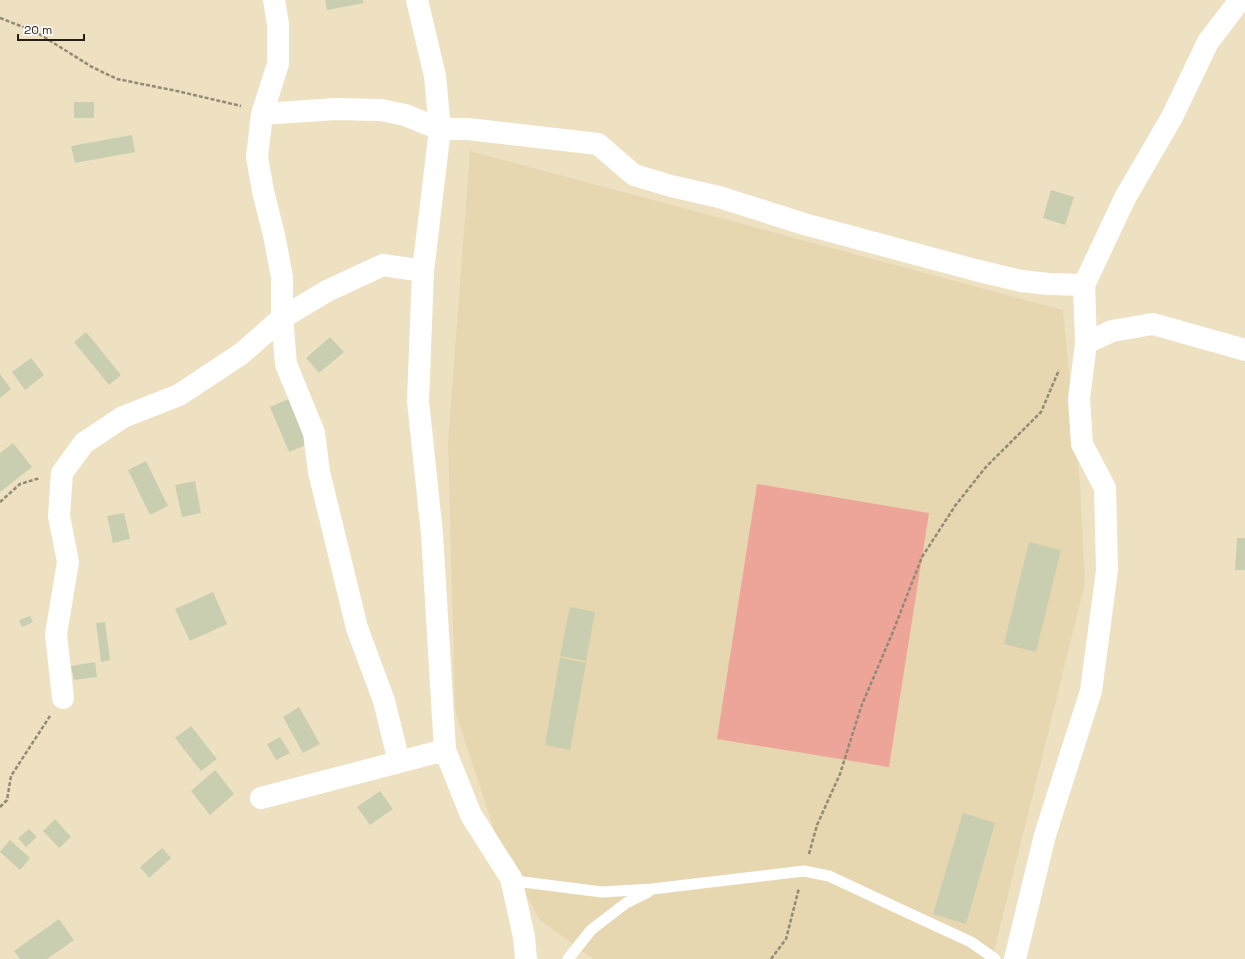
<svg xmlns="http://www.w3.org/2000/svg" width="1245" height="959" font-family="'Space Grotesk',sans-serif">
<rect width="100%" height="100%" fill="#eee1c2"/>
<path fill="#e6d7b1" d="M 470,151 L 1063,310 L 1080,484 L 1085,584 L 992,959 L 593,959 L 540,920 L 500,848 L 455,711 L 448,442 Z"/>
<path fill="#eda599" d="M 757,484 L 929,513 L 889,767 L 717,739 Z"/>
<path fill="#c8ceaf" d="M 325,0 L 363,0 L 364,3 L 327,10 Z
M 74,102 L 94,102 L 94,118 L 74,118 Z
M 132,135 L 135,152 L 75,163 L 71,146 Z
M 1051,190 L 1074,197 L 1065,225 L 1043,218 Z
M 86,332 L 121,375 L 109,385 L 74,342 Z
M 330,337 L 344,352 L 319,373 L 306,358 Z
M 31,358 L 44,375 L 25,390 L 12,372 Z
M 0,374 L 11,389 L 0,398 Z
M 289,399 L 308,444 L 289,452 L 270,407 Z
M 13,443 L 32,467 L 0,492 L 0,453 Z
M 146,461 L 168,506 L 150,515 L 128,470 Z
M 195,481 L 201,513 L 182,517 L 175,485 Z
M 124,513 L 130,539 L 113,543 L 107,516 Z
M 1237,538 L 1245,538 L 1245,570 L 1235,570 Z
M 1029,542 L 1061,550 L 1036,652 L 1004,644 Z
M 213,592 L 227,624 L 190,641 L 175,609 Z
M 570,607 L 595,612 L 586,661 L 560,656 Z
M 30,616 L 33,622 L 22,627 L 19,620 Z
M 105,622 L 110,660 L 101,662 L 96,623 Z
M 560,658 L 586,663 L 570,750 L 545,745 Z
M 95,662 L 97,677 L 74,680 L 71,666 Z
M 299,707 L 320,744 L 303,753 L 283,717 Z
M 191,726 L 217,759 L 201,771 L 175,738 Z
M 280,737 L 290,753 L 276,760 L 267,744 Z
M 215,770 L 234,794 L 210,815 L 191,791 Z
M 380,791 L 393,809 L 370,825 L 357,807 Z
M 963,813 L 995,823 L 966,924 L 933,914 Z
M 55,819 L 71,837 L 59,848 L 43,831 Z
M 29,829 L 37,837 L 26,847 L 18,838 Z
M 10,840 L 30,858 L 20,870 L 0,852 Z
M 162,848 L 171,858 L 149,878 L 140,867 Z
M 59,919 L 74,940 L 47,959 L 20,959 L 14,951 Z"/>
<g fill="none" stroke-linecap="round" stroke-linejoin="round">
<path stroke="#938a74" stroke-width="2.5" stroke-dasharray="4 2" stroke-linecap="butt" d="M 0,18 L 36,32 L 92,67 L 117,79 L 177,91 L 241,106
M 0,502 L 20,484 L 40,478
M 0,807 L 7,800 L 11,776 L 50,716
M 809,854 L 817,825 L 840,774 L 861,707 L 892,634 L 922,557 L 955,506 L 985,468 L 1041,412 L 1059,370
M 771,959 L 786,939 L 799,888"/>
<path stroke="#fff" stroke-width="11" d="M 511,878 L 523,882 L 602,892 L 652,889 L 804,871 L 829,876 L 906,912 L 971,942 L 995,959
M 568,959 L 591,930 L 626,903 L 648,892"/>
<path stroke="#fff" stroke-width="22" d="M 274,0 L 278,24 L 278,64 L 262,114 L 257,157 L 263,191 L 274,235 L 282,277 L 282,318 L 286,364 L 314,433 L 319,472 L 357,628 L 384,701 L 399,762
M 417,0 L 435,76 L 440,129 L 423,271 L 418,401 L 432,534 L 445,750 L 471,815 L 511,878 L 524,937 L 526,959
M 262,114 L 336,109 L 381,110 L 405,115 L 440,129 L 468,129 L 598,144 L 634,175 L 671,186 L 719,197 L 804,224 L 975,270 L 1021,281 L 1049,284 L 1084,285
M 1086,343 L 1112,331 L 1153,324 L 1245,350
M 63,698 L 56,634 L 68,562 L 59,516 L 62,473 L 84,443 L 123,417 L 179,395 L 241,354 L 282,318 L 327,291 L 383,265 L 423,271
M 261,798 L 445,750
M 1015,959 L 1045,835 L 1091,691 L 1107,570 L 1105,488 L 1082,444 L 1079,399 L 1086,343 L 1084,285 L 1125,198 L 1172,117 L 1208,42 L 1240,0"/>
</g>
<path d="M18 34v6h66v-6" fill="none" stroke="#252015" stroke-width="2"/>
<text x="24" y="34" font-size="12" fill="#252015" stroke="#ffffff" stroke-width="3" paint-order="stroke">20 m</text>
</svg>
